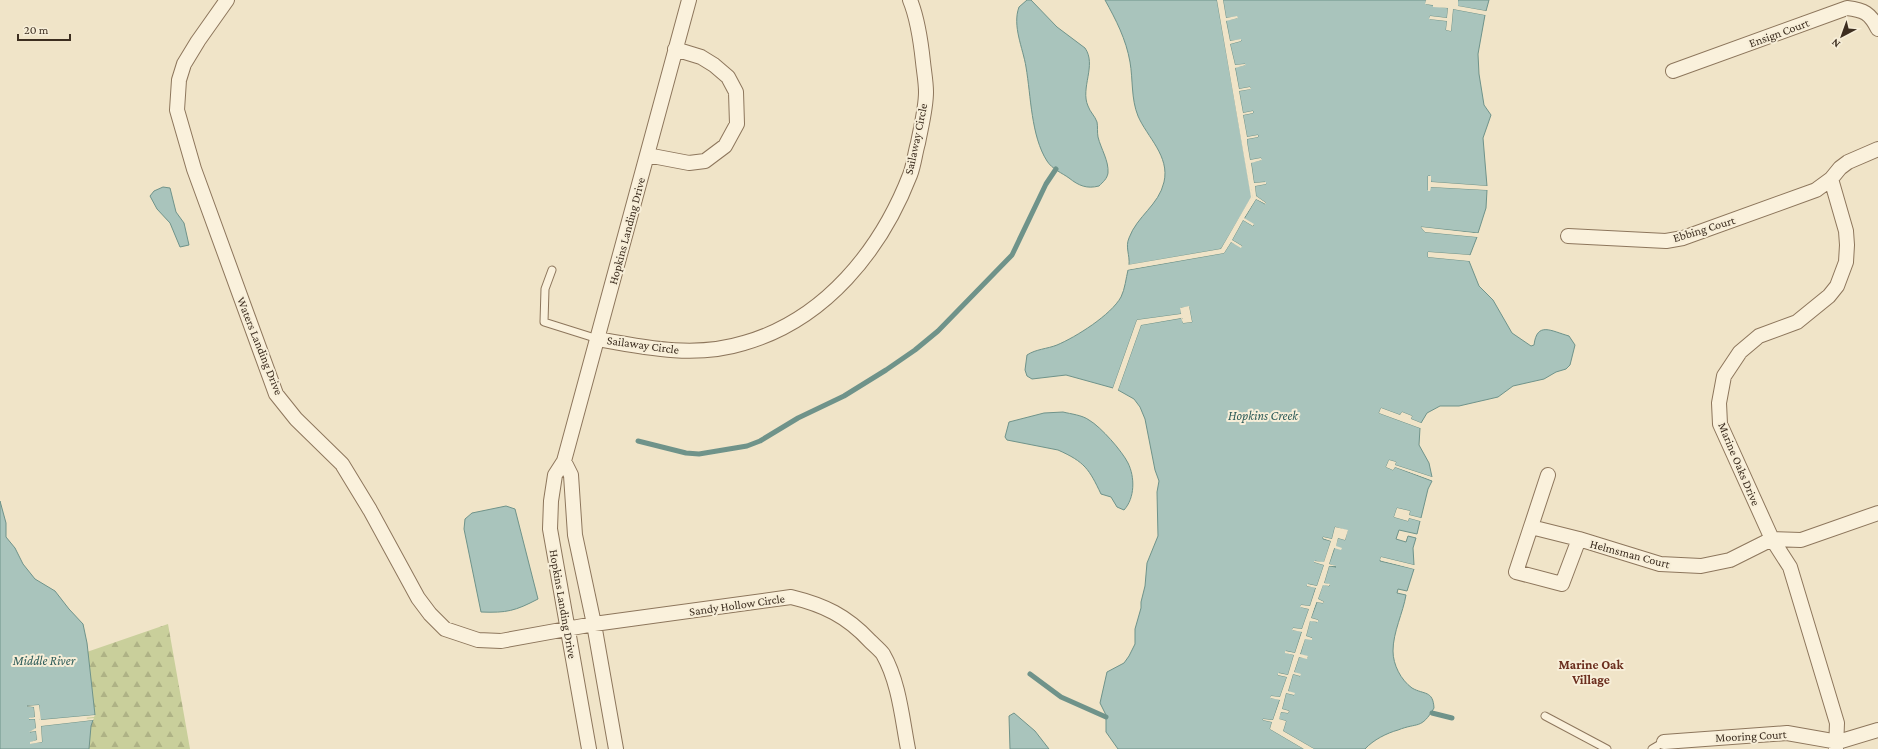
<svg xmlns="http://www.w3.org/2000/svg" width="1878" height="749" font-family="'Crimson Pro',serif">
<defs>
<pattern id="forest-firs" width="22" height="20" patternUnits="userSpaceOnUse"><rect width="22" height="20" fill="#c9cf9b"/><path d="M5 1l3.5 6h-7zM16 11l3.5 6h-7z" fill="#aeb285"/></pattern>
</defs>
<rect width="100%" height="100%" fill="#f0e4c8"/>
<path fill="url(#forest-firs)" d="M 168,624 L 190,749 L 83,749 L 88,732 L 81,654 Z"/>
<path fill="#a9c4bc" stroke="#6f938a" d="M 1027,0 L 1031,0 L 1057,27 L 1085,48 C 1097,65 1080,88 1088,106 C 1090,112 1095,116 1097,122 C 1098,127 1097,132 1098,137 C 1101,149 1109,161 1108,173 C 1107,179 1103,182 1099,186 C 1087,189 1079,186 1069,178 C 1062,173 1052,169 1047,161 C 1031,136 1031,96 1026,67 C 1023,48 1012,26 1019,7 Z
M 1105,0 L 1217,0 L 1252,197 L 1221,249 L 1129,265 C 1130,255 1125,247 1129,238 C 1137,216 1159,205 1164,182 C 1170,156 1147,137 1138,116 C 1131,99 1133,79 1130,62 C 1126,39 1116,20 1105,0 Z
M 1223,0 L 1426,0 L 1426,4 L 1448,8 L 1447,18 L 1430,16 L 1430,19 L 1447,21 L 1446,30 L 1451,31 L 1453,9 L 1485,15 L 1478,54 L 1479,74 L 1484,105 L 1491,115 L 1483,138 L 1487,186 L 1431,182 L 1430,176 L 1428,176 L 1428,190 L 1431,187 L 1487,190 L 1486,208 L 1478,233 L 1421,227 L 1425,232 L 1477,237 L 1470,255 L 1428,252 L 1428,257 L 1469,261 L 1479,286 L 1493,300 L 1512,333 L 1531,346 L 1534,345 C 1537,321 1551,331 1569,336 L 1575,345 L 1570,365 L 1566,369 L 1556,372 L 1544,379 L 1513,386 L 1498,397 L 1459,406 L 1440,406 L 1427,413 L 1421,423 L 1411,419 L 1412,416 L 1402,412 L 1400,415 L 1381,408 L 1379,413 L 1420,428 L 1419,445 L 1429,463 L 1432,477 L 1395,465 L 1396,462 L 1389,460 L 1386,467 L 1393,470 L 1395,467 L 1432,481 L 1428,489 L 1421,518 L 1409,515 L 1410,511 L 1397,508 L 1394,517 L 1408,521 L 1409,518 L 1420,521 L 1417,534 L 1399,530 L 1396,539 L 1406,542 L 1408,536 L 1416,538 L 1413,548 L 1414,565 L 1381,557 L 1380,561 L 1414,569 L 1407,591 L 1398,589 L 1397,593 L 1406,595 C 1403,613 1393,632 1393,651 C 1393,665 1401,680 1412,688 C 1424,695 1433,690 1434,708 C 1421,730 1418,722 1398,730 C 1387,733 1373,740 1365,749 L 1314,749 L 1283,731 L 1286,721 L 1278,719 L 1281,712 L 1288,713 L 1289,711 L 1282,709 L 1286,693 L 1294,695 L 1288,691 L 1293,674 L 1300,676 L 1294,672 L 1299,657 L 1308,657 L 1300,655 L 1305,638 L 1312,638 L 1306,636 L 1310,620 L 1317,622 L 1318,620 L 1311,618 L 1317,602 L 1323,603 L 1324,602 L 1318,599 L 1323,584 L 1329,586 L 1330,585 L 1324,583 L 1329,566 L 1336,567 L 1329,564 L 1338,538 L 1345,540 L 1347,531 L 1335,527 L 1332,539 L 1323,537 L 1323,539 L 1331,541 L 1324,563 L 1315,561 L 1314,562 L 1324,565 L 1317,586 L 1308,584 L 1307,586 L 1316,587 L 1310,606 L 1301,605 L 1301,607 L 1309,609 L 1302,629 L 1293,628 L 1293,630 L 1302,631 L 1295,653 L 1286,651 L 1285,652 L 1294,655 L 1288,675 L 1279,673 L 1278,675 L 1287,677 L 1280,697 L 1271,696 L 1271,698 L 1280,699 L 1273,720 L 1263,719 L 1263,720 L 1272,722 L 1270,729 L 1304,749 L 1118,749 L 1106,732 L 1106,715 L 1100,703 L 1107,672 L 1124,663 L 1129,656 L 1135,644 L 1135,629 L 1141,608 L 1141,602 L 1145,586 L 1147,563 L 1158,536 L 1157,492 L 1159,481 L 1155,470 L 1145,419 L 1140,407 L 1134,399 L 1118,390 L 1141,325 L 1182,318 L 1183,323 L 1192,322 L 1189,307 L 1181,308 L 1181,314 L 1137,320 L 1113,388 L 1066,375 L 1032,379 L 1027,376 L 1025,370 L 1027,355 C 1036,349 1047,349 1057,345 C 1076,337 1111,315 1121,297 C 1125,289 1126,278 1128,270 L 1224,253 L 1231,242 L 1242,246 L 1232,240 L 1243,220 L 1253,226 L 1254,225 L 1244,219 L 1256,199 L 1265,204 L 1266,203 L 1256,196 L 1255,186 L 1266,184 L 1265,182 L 1254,183 L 1251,162 L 1261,160 L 1261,158 L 1250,160 L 1247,142 L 1247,139 L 1258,137 L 1258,135 L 1247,137 L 1243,115 L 1253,113 L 1253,111 L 1243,113 L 1239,91 L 1250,89 L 1250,87 L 1239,89 L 1235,67 L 1245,65 L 1245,64 L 1235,65 L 1230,44 L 1241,41 L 1241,40 L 1230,41 L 1226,20 L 1237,18 L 1237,17 L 1226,18 Z
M 1458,0 L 1489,0 L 1486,11 L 1457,6 Z
M 163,187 L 170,188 L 176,212 L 184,223 L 189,245 L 180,247 L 170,223 L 157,209 L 150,196 L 154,191 Z
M 1063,412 C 1071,414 1082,415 1089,420 C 1101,427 1122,451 1128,463 C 1135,477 1135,498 1124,510 L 1117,507 L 1111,497 L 1101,494 C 1089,469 1085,462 1058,450 L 1007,440 L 1005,437 L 1009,422 L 1044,413 Z
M 0,501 L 6,523 L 6,537 L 15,548 L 23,564 L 35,579 L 55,591 L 69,609 L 83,624 L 87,643 L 95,715 L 40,720 L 39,705 L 27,706 L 34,707 L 35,717 L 29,719 L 35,719 L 36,729 L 30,732 L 36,731 L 37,740 L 30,743 L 42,742 L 41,726 L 93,720 L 91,726 L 89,749 L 0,749 Z
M 506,506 L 515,509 L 538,599 C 515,611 507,613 481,612 L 464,529 L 465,519 L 472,513 Z
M 1014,713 L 1035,731 L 1049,749 L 1010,749 L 1009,716 Z"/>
<path fill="#f0e4c8" d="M 1217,0 L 1219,0 L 1253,197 L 1222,250 L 1128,267 L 1127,265 L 1221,249 L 1251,197 Z
M 1221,0 L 1223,0 L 1226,18 L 1237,16 L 1238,18 L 1226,21 L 1230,41 L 1241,39 L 1241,41 L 1230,44 L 1235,65 L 1245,64 L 1246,65 L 1235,68 L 1239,89 L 1250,87 L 1251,89 L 1239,91 L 1243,113 L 1253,111 L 1253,113 L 1243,115 L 1247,137 L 1258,135 L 1258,137 L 1247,139 L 1247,142 L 1250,160 L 1261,158 L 1262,160 L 1251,163 L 1254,183 L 1266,182 L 1266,184 L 1255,186 L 1256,196 L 1266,203 L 1266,204 L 1256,199 L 1244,218 L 1254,224 L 1253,226 L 1243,220 L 1232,240 L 1242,246 L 1241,248 L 1231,242 L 1224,253 L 1126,270 L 1128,268 L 1223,251 L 1255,197 Z
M 1426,0 L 1454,5 L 1455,0 L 1458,0 L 1458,6 L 1486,11 L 1485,15 L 1453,9 L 1451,31 L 1446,30 L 1447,21 L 1429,19 L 1430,16 L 1447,18 L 1448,8 L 1433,7 L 1433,5 L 1425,4 Z
M 1428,176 L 1431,176 L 1431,182 L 1487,186 L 1487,188 L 1430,184 L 1430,185 L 1487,188 L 1487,190 L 1431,187 L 1430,191 L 1428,191 Z
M 1421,227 L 1474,233 L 1478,233 L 1477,237 L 1425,232 Z
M 1428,252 L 1470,255 L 1469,257 L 1430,254 L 1430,256 L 1469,259 L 1469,261 L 1428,257 Z
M 1189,306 L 1192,322 L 1183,323 L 1181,318 L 1141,325 L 1118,390 L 1116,389 L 1139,323 L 1181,316 L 1184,321 L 1190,320 L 1188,309 L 1183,310 L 1181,316 L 1138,322 L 1115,389 L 1113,388 L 1137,320 L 1181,314 L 1180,308 Z
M 1381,408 L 1400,415 L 1402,412 L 1412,416 L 1411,419 L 1421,423 L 1421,425 L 1410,421 L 1409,417 L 1403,415 L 1400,417 L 1382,411 L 1382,412 L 1420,426 L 1420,428 L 1379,413 Z
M 1389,460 L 1396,462 L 1395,465 L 1432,477 L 1432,480 L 1395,467 L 1393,470 L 1386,467 Z
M 1397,508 L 1410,511 L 1409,515 L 1421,518 L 1420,521 L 1409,518 L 1408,521 L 1394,517 Z
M 1335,527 L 1348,530 L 1345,540 L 1338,538 L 1336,546 L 1342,548 L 1341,550 L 1334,548 L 1329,564 L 1336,566 L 1329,566 L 1324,583 L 1330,584 L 1329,586 L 1323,585 L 1318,599 L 1324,602 L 1323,603 L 1316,602 L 1311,618 L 1318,620 L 1318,622 L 1310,621 L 1306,636 L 1312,638 L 1312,640 L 1305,639 L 1300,654 L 1308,656 L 1307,659 L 1299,657 L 1294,672 L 1301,674 L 1300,676 L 1293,674 L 1288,691 L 1295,693 L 1294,695 L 1286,693 L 1282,709 L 1289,711 L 1288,713 L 1281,712 L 1279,719 L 1286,721 L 1283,731 L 1314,749 L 1310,749 L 1281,732 L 1283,722 L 1276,719 L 1332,547 L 1337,536 L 1343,537 L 1345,532 L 1337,529 L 1272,728 L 1306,749 L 1304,749 L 1270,729 L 1272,722 L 1263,720 L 1263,719 L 1273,720 L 1280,700 L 1270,698 L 1271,696 L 1280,697 L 1287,677 L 1278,675 L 1278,673 L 1288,675 L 1294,655 L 1285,653 L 1285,651 L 1295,653 L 1302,632 L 1292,630 L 1293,628 L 1302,629 L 1309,609 L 1300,607 L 1301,605 L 1310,606 L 1316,588 L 1307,586 L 1307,584 L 1317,586 L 1324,565 L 1314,562 L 1314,561 L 1324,562 L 1331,541 L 1323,538 L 1323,537 L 1332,539 Z
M 1381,557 L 1414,565 L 1414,569 L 1380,560 Z
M 39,705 L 41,720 L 95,715 L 94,717 L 40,722 L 36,707 L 38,741 L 40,741 L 40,724 L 94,718 L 93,720 L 41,726 L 42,742 L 30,744 L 30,742 L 37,740 L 36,731 L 29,732 L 36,728 L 35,719 L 29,719 L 29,718 L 35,717 L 34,707 L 26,706 Z"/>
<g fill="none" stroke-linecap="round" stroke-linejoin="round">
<path stroke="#6f938a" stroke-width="5" d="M 638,441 L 686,453 L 699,454 L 747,446 L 760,441 L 798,418 L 844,396 L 886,370 L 915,350 L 938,331 L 1012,255 L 1046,184 L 1056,169
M 1030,674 L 1061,697 L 1106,717
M 1432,713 L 1452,718"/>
<g stroke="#8d765c" stroke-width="9">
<path id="lane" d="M 552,270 L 545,289 L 544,322 L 598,339
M 1545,716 L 1607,749
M 1652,749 L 1664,742"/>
</g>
<g stroke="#8d765c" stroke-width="16">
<path id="street" d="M 227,0 L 198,41 L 184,64 L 179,80 L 177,110 L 194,169 L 276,394 L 296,419 L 342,464 L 370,510 L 418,598 L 430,614 L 445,629 L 478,640 L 501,641 L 594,624 L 791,597 C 824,605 847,616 870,641 C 874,645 880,650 883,654 C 899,682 902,718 908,749
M 1673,71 L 1847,8 C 1864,10 1870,13 1878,29
M 647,155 L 689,163 L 705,161 L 725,146 L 737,124 L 736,92 L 728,77 L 714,65 L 701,57 L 675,49
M 1831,179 L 1846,231 L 1847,245 L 1846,262 L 1837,286 L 1829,296 L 1797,322 L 1759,336 L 1740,352 L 1724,376 L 1719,403 L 1720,424 L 1772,539 L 1790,567 L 1837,723 L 1836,749
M 1568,236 L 1666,241 L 1683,238 L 1816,190 L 1831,179 L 1840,168 L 1848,162 L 1878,149
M 598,339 C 647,348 696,358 744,343 C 825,320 881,250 910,175 C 914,165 915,153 918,143 C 921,127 926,108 926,92 C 926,82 924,72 923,62 C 921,43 917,17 910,0
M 564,461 L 571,475 L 575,535 L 594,624 L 616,749
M 1548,475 L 1516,572 L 1562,584 L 1579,539
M 1531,527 L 1579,539 L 1660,564 L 1701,566 L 1730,560 L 1772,539 L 1801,540 L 1878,513
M 1664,742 L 1787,733 L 1838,742 L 1878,730
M 589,749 L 550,529 L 551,501 L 555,475 L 564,461 L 689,0"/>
</g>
<use href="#lane" stroke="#faf1dc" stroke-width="7"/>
<use href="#street" stroke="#faf1dc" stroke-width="14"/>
</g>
<g text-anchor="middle" stroke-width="4" stroke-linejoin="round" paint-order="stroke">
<g font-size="12" fill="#3d2e20" stroke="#f7eed8">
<text transform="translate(1779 33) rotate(-20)" y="4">Ensign Court</text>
<text transform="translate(916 139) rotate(-78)" y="4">Sailaway Circle</text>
<text transform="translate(1704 229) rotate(-17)" y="4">Ebbing Court</text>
<text transform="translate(627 231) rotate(-75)" y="4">Hopkins Landing Drive</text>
<text transform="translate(643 345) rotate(8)" y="4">Sailaway Circle</text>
<text transform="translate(260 346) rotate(68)" y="4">Waters Landing Drive</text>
<text transform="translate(1739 464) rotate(67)" y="4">Marine Oaks Drive</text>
<text transform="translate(1630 554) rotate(15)" y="4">Helmsman Court</text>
<text transform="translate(563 604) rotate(80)" y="4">Hopkins Landing Drive</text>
<text transform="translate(737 605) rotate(-8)" y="4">Sandy Hollow Circle</text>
<text transform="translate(1751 736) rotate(-3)" y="4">Mooring Court</text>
</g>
<g font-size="13" font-style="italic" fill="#2f5d5a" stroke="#f7eed8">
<text x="1263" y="420">Hopkins Creek</text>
<text x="44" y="665">Middle River</text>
</g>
<g font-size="13" font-weight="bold" fill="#6b2e1e" stroke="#f7eed8">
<text x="1591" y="669">Marine Oak<tspan x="1591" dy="15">Village</tspan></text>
</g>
</g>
<g transform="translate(1842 36) rotate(221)" stroke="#f7eed8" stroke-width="3" paint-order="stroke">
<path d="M0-3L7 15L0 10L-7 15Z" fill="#3d2e20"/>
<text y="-6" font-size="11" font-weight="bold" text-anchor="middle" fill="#3d2e20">N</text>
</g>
<path d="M18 34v6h52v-6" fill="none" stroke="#3d2e20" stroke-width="2"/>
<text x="24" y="34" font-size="12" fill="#3d2e20" stroke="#f7eed8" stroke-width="3" paint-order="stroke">20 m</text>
</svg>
